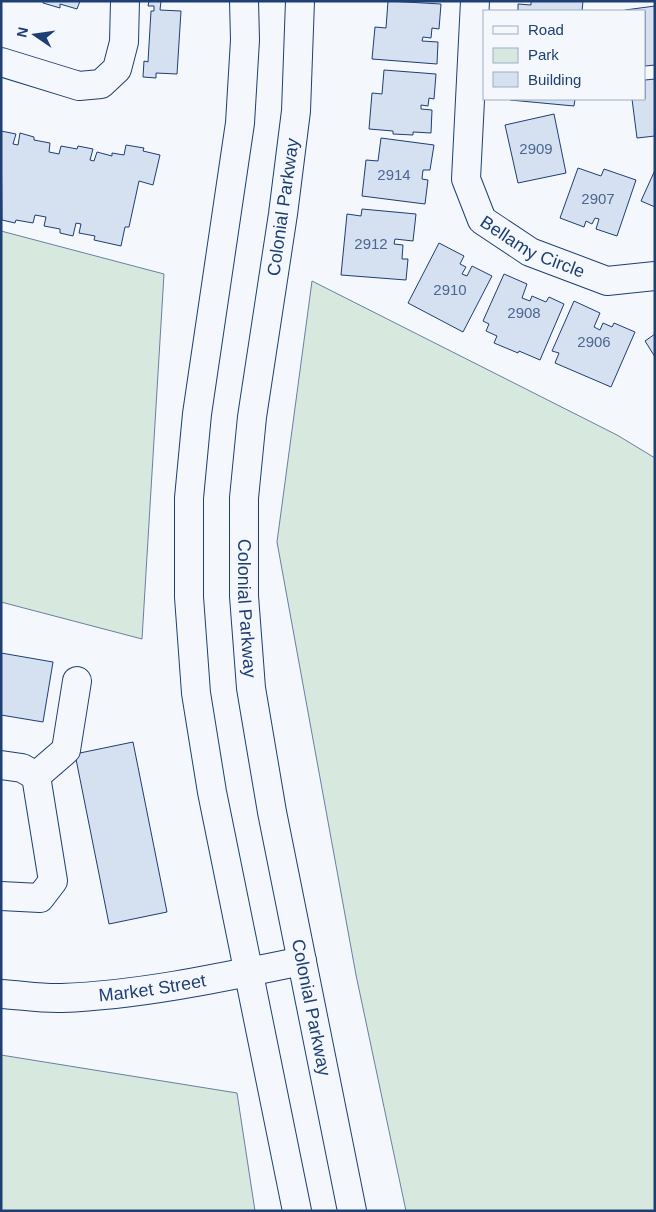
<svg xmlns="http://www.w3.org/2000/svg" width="656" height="1212" font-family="Helvetica,sans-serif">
<rect width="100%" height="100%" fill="#f4f7fb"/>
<path fill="#d7e8df" stroke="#687fa3" d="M 1,231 L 164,274 L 142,639 L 1,602 Z
M 312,281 L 617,435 L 655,458 L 655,1211 L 406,1211 L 356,975 L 277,542 Z
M 1,1055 L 237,1093 L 255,1211 L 1,1211 Z"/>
<path fill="#d5e0f0" stroke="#1d3f73" d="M 43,1 L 80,1 L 77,9 L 60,4 L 60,8 L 43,3 Z
M 149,1 L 161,1 L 160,10 L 181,11 L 177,74 L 156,73 L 156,78 L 143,77 L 144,61 L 148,62 L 151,11 L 154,11 L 154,6 L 148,6 Z
M 388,1 L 441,4 L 439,29 L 432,28 L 431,38 L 423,37 L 422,41 L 438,42 L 437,64 L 372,59 L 375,27 L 386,28 Z
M 531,1 L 583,1 L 582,11 L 518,11 L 518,4 L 531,5 Z
M 655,6 L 655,65 L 645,66 L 645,11 L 626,11 L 625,10 Z
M 384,70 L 436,74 L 434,99 L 429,98 L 428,106 L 421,105 L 421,109 L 432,110 L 431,133 L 413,132 L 413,135 L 393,134 L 393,131 L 369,129 L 372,93 L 382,94 Z
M 655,79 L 655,136 L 637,138 L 632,99 L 645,99 L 645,80 Z
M 510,99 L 575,99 L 574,106 L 510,100 Z
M 554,114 L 566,173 L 518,183 L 505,125 Z
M 1,131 L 16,134 L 13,144 L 18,145 L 20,133 L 34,137 L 34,140 L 50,143 L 49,152 L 59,154 L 61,146 L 77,149 L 78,146 L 93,149 L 90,160 L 94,161 L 97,152 L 112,156 L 112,153 L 124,155 L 126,145 L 144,148 L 143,151 L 160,155 L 153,185 L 139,181 L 129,227 L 125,227 L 121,246 L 94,240 L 95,236 L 79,233 L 81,224 L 76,223 L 73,236 L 60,233 L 60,229 L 44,226 L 46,217 L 35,215 L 33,223 L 16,220 L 15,223 L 2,220 Z
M 381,138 L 434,145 L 430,170 L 423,170 L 422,179 L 428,180 L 425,204 L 362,196 L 366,160 L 378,161 Z
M 578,168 L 601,176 L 604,169 L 636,180 L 617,236 L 596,229 L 599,219 L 595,218 L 592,224 L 586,221 L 584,227 L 560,218 Z
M 655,170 L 655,207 L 641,201 Z
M 362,209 L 416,214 L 413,241 L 395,239 L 394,244 L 403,245 L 402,259 L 408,259 L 406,280 L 341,275 L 347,214 L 361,216 Z
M 439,243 L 464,256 L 460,264 L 466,267 L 462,274 L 467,276 L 472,266 L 492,276 L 463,332 L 408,303 Z
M 504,274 L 527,284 L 522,298 L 530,301 L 532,296 L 546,302 L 549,297 L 564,304 L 540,360 L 519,351 L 518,353 L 494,343 L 497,336 L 486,331 L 489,324 L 483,321 Z
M 574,301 L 600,313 L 594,327 L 600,330 L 603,323 L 612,327 L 614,323 L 635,332 L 611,387 L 555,363 L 559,353 L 552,351 Z
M 655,334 L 655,357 L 645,341 Z
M 1,653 L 53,662 L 43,722 L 1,715 Z
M 133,742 L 167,912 L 109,924 L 75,754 Z"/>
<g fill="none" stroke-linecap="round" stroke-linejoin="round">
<g stroke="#1d3f73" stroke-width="30">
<g id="minor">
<path d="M 244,1 L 245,40 L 240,123 L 197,414 L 189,498 L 189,597 L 196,693 L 212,792 L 297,1211"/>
<path id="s1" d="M 300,1 L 296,111 L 283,214 L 252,417 L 244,498 L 244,596 L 251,688 L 272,812 L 352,1211"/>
<path id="s2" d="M 475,1 L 466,179 L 482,220 L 530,252 L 607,281 L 655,276"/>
<path d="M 1,62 L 79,86 L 101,84 L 117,69 L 124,42 L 125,1"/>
<path d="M 1,765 L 22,768 L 36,776 L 53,881 L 40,898 L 1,896"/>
<path d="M 36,776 L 66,750 L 77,681"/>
<path id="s3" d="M 1,994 C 21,995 42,999 62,998 C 141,995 224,977 302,961"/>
</g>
</g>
<use href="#minor" stroke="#f4f7fb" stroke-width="28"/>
</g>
<g text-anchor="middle" stroke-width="4" stroke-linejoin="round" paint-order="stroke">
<g font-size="15" fill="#4b6792">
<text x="536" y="154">2909</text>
<text x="394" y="180">2914</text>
<text x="598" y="204">2907</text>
<text x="371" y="249">2912</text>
<text x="450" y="295">2910</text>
<text x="524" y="318">2908</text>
<text x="594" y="347">2906</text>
</g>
<g font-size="18" fill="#1d3f73" stroke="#f4f7fb">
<text transform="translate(283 207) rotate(-82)" y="6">Colonial Parkway</text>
<text dy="6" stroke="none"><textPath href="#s2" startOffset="280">Bellamy Circle</textPath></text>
<text dy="6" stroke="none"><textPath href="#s1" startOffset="611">Colonial Parkway</textPath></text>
<text dy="6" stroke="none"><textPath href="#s3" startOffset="152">Market Street</textPath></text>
<text dy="6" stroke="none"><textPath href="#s1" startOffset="1016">Colonial Parkway</textPath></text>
</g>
</g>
<rect width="656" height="1212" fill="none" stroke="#1d3f73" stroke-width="5"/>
<rect x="483" y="10" width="162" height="90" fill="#f4f7fb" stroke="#9eadc5"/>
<rect x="493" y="26" width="25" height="8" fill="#f4f7fb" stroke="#9eadc5"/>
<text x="528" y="35" font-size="15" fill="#1d3f73">Road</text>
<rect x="493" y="48" width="25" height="15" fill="#d7e8df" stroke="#9eadc5"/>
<text x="528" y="60" font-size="15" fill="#1d3f73">Park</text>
<rect x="493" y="72" width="25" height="15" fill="#d5e0f0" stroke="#9eadc5"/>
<text x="528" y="85" font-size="15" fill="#1d3f73">Building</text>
<g transform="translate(35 35) rotate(283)" stroke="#f4f7fb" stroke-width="4" paint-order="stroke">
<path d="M0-4L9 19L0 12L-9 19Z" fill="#1d3f73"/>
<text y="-8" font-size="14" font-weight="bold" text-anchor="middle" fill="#1d3f73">N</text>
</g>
</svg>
